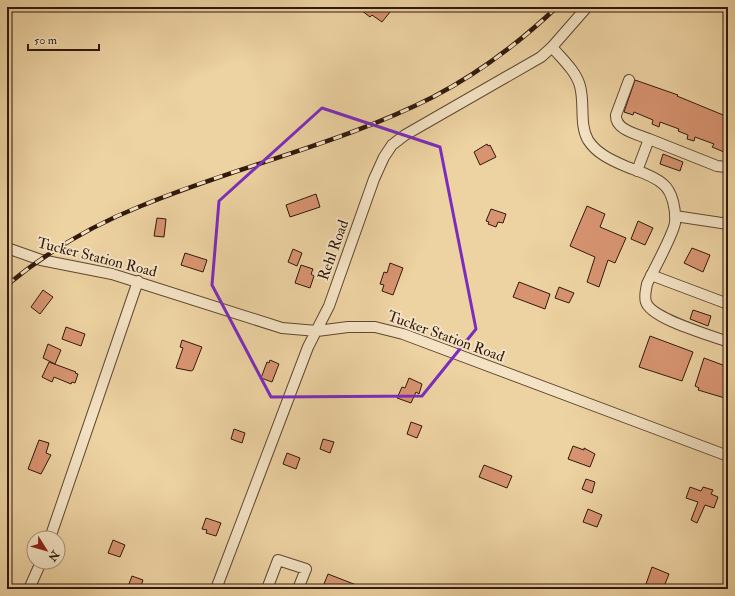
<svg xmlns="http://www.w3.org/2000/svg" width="735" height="596" font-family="'IM FELL Double Pica',serif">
<rect width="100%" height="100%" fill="#edd2a2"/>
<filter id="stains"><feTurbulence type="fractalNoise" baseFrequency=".005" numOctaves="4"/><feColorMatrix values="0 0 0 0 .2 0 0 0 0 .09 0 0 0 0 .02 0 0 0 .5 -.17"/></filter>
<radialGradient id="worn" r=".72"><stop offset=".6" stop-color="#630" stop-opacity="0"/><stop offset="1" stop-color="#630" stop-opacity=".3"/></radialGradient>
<path fill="#d89471" stroke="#30190c" d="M 357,7 L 384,7 L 390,12 L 382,22 L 372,15 L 370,17 Z
M 635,80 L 678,95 L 677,96 L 728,117 L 728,141 L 724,152 L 712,147 L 714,144 L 695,137 L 694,141 L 687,139 L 688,135 L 678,131 L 679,129 L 660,122 L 659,127 L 652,124 L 653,120 L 634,112 L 633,115 L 624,112 Z
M 487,144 L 488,146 L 490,145 L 496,157 L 480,165 L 474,152 Z
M 663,154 L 683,162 L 680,171 L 660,164 Z
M 316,194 L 320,207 L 290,217 L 286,205 Z
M 587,206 L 605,214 L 600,227 L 626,238 L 615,263 L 608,260 L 599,287 L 587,282 L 595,257 L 570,246 Z
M 491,209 L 506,214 L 503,223 L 498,222 L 496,227 L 488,224 L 489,222 L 486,221 Z
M 157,218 L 166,219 L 164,237 L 154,236 Z
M 638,221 L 653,228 L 645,245 L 631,239 Z
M 692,248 L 710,255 L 703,272 L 684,263 Z
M 293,249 L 302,253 L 297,266 L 288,262 Z
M 185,253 L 207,260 L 203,272 L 181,265 Z
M 390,263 L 403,268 L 393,295 L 382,291 L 384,285 L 380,284 L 384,272 L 387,273 Z
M 301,265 L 313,269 L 311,274 L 314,276 L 310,288 L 295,283 Z
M 519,282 L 550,294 L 545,309 L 513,297 Z
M 559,287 L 574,293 L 569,303 L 555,298 Z
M 43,290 L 53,297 L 40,314 L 31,307 Z
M 693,310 L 711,316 L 708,326 L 690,319 Z
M 66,327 L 85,334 L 81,346 L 62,339 Z
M 650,336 L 693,352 L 682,381 L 639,367 Z
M 182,340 L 202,347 L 193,370 L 191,371 L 176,368 L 183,348 L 180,347 Z
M 48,344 L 61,350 L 55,364 L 43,358 Z
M 704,358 L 728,367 L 728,399 L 698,390 L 699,388 L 695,386 Z
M 270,360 L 279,364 L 272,382 L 261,378 L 267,362 L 269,363 Z
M 49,362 L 76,372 L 75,373 L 78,374 L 75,383 L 72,382 L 71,384 L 54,377 L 52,382 L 42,377 Z
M 409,378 L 422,384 L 419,394 L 416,392 L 411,403 L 397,398 L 402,387 L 405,388 Z
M 411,422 L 422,426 L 417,438 L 407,434 Z
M 234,429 L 245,433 L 242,443 L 231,439 Z
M 323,439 L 334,442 L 330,453 L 320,449 Z
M 39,440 L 49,443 L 46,453 L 51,455 L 41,474 L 28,469 Z
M 573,446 L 584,450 L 584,448 L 595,454 L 590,467 L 568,459 Z
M 287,453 L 300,458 L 296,469 L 283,464 Z
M 484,465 L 512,476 L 507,488 L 479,477 Z
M 586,479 L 595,482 L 592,493 L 582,489 Z
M 690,487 L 701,491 L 703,487 L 713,490 L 711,494 L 718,497 L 714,508 L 705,505 L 697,523 L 691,520 L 698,502 L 686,498 Z
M 588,509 L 602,515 L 597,527 L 583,522 Z
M 206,518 L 221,523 L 216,536 L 206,533 L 207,530 L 202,529 Z
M 113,540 L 125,545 L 120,557 L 108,553 Z
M 652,567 L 669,574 L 663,589 L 646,584 Z
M 328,574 L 364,588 L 364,589 L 322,589 Z
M 132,576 L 143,580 L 140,589 L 127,589 Z"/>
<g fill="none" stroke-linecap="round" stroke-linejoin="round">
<g stroke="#5f4732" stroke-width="12">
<path id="minor" d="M 552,47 C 562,59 576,71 580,86 C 585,104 579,124 588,140 C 596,153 611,160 625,166 C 637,171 653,175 663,184 C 673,192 676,211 675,223 C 673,235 653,271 647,284 C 646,290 644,296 646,302 C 651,319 711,335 728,342
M 629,80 L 616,115 C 615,130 637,134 649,139 L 637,171
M 649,139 L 717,166 L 726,167 L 728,165
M 675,216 L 728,224
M 7,248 L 41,260 L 112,274 L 282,328 L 317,331 L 348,327 L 375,327 L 403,334 L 728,456
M 651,275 L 728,304
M 50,538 L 138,281
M 29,589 L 41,562
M 216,589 L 308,347 L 329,306 L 374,179 L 384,157 L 392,145 L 405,135 L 541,57 L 552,47 L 587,7
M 267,589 L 278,560 L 306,569 L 298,589"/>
</g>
<use href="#minor" stroke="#f3e2c3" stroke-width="10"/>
<g stroke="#30190c" stroke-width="4.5">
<path id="rail" d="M 7,285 C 47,252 93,225 141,206 C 237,166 341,144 433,97 C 479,73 519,43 557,7"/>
</g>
<use href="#rail" stroke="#f3e2c3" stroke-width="3" stroke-dasharray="9" stroke-linecap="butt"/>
</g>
<path fill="none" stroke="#7b2cbf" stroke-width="3" stroke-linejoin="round" d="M 322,108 L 440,147 L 476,329 L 422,396 L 271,397 L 212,285 L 219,201 Z"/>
<g text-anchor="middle" stroke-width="4" stroke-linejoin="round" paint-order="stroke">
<g font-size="15" fill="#30190c" stroke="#f3e2c3">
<text transform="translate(333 250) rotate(-70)" y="5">Rehl Road</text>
<text transform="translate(97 257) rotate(14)" y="5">Tucker Station Road</text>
<text transform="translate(446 336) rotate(20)" y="5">Tucker Station Road</text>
</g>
</g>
<rect width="735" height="596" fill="none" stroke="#edd2a2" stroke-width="24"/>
<rect x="8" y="8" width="719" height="580" fill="none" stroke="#30190c" stroke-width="2"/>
<rect x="12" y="12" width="711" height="572" fill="none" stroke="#30190c"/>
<g transform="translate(46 550) rotate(127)"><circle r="19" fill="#f3e2c3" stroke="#a5927a"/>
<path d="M0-3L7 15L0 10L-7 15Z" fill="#8f2418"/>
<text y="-6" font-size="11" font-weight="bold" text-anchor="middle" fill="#30190c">N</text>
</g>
<path d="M28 44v6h71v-6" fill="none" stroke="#30190c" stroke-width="2"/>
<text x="34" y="44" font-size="12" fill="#30190c" stroke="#f3e2c3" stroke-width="3" paint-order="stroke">50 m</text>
<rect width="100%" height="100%" filter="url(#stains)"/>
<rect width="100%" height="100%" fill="url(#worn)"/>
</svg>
